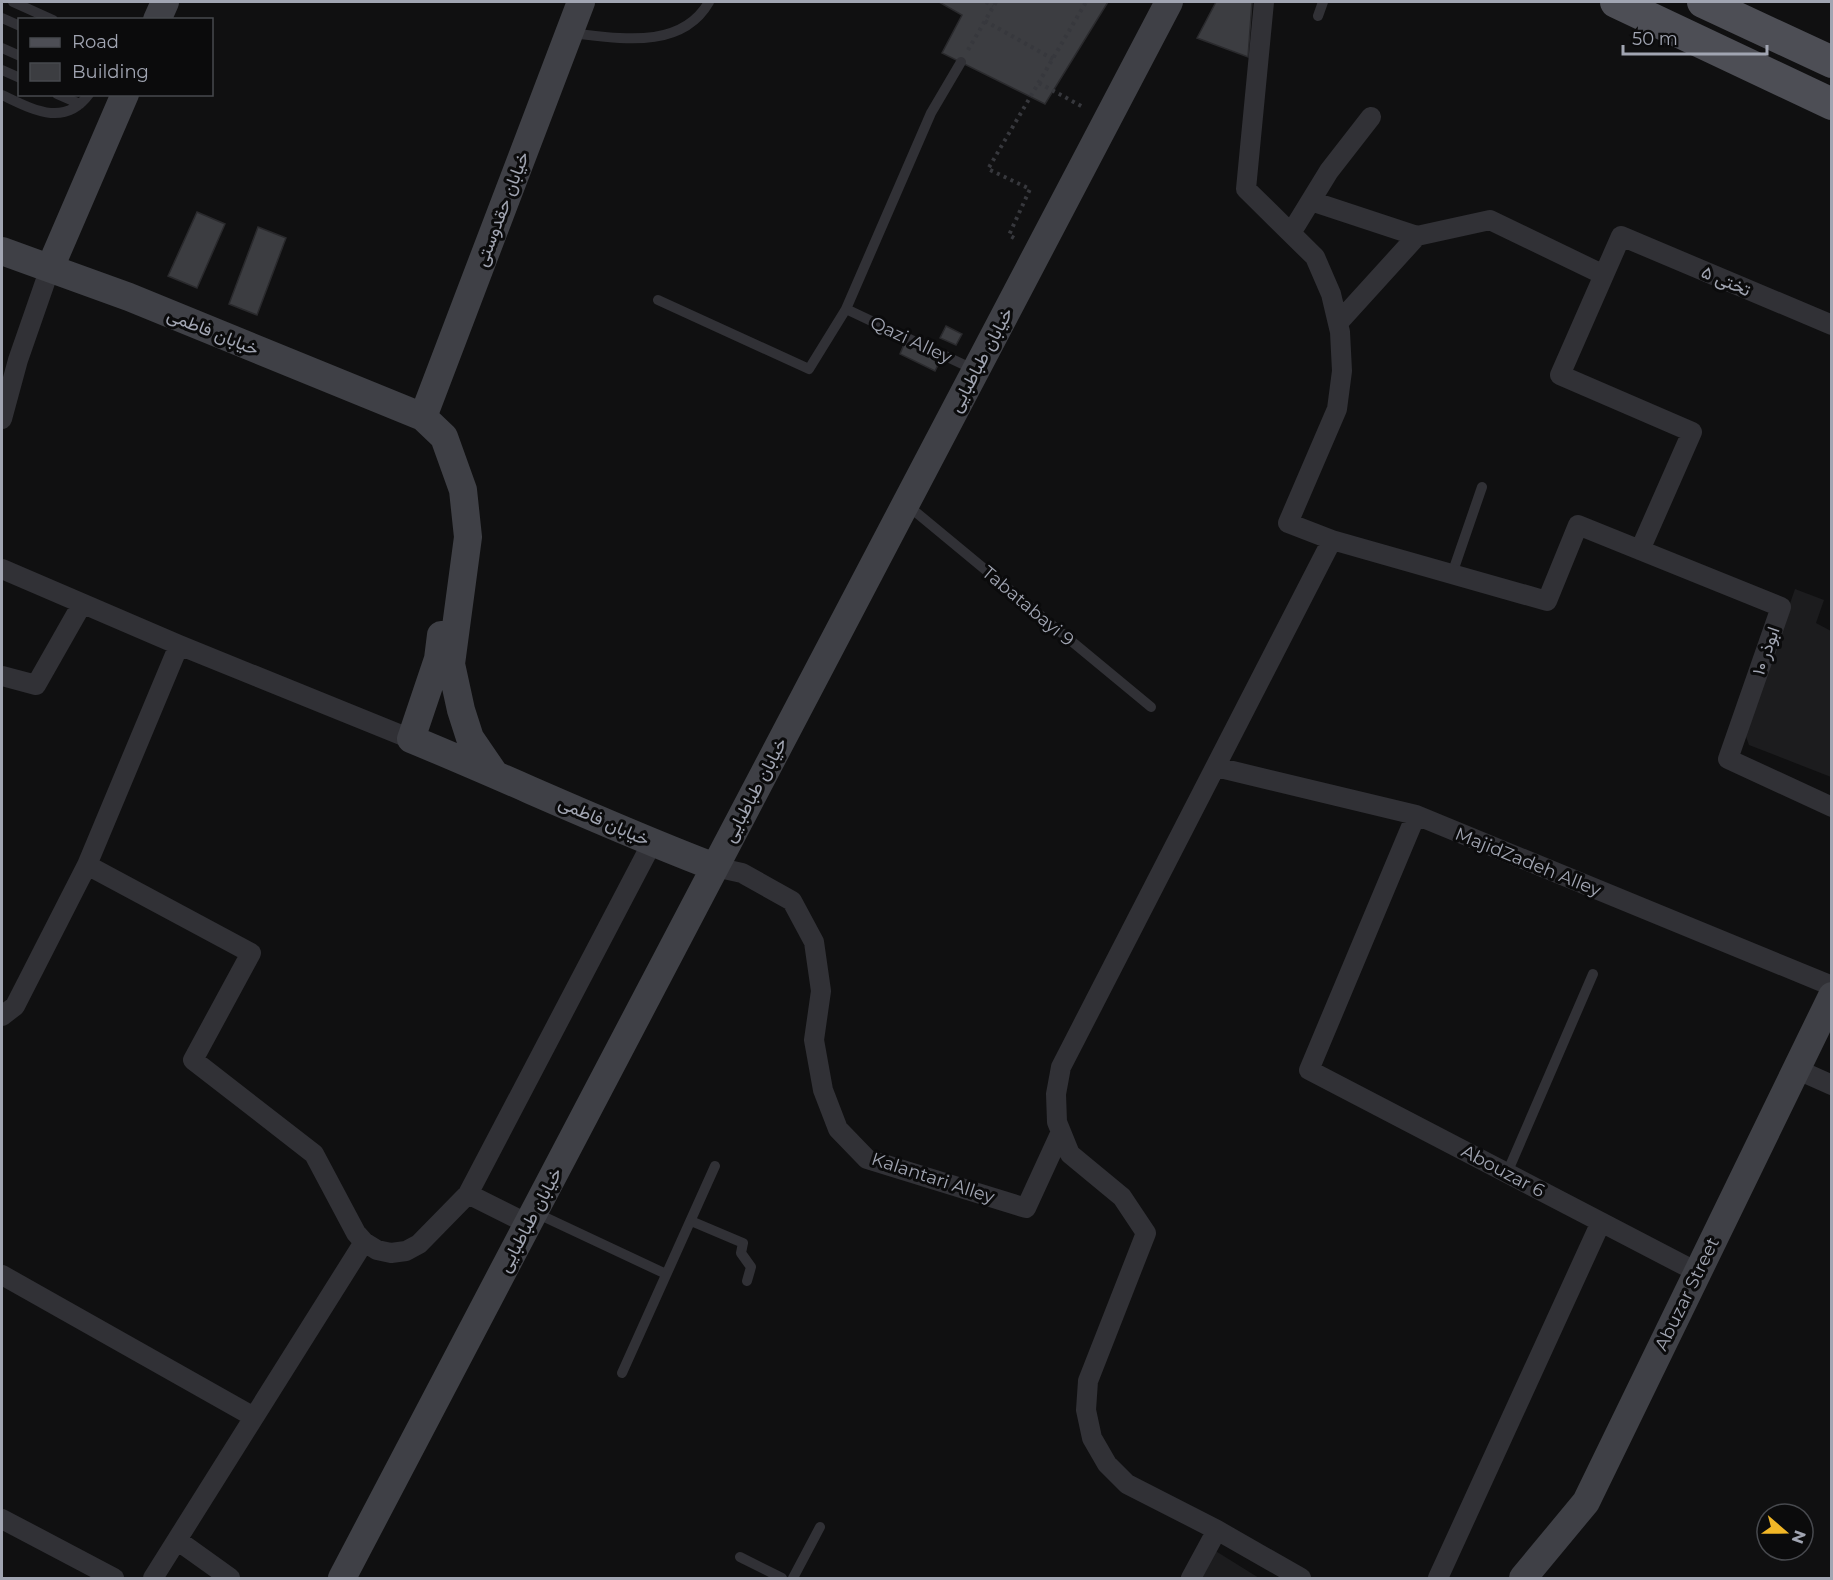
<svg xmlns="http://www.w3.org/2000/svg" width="1833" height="1580" font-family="Montserrat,Vazirmatn,sans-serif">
<rect width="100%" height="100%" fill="#101011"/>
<path fill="#1c1c1e" d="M 1795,589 L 1824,600 L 1816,623 L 1831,631 L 1831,777 L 1749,745 L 1745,734 Z
M 1214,1550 L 1259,1578 L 1199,1578 Z"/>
<path fill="#3c3d41" stroke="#2a2a2d" stroke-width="1.5" d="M 939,2 L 1108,2 L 1045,104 L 942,53 L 962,15 Z
M 1216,2 L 1252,2 L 1248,57 L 1197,38 Z
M 197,212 L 225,224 L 197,288 L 168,276 Z
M 258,227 L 286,238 L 257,315 L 229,304 Z
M 946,326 L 962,334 L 956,345 L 940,338 Z
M 906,340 L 932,350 L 940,361 L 935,371 L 900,354 Z"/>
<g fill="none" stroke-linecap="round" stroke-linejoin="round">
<path stroke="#37383d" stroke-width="4" stroke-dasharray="3 4.5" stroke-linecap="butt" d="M 986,2 L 993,6
M 985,21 L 1053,59
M 968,50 L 996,2
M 1039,83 L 1083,107
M 1014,238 L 1009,235 L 1030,189 L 988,169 L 1086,2"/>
<path stroke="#313136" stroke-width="10" d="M 13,2 L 53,20
M 1318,16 L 1323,2
M 2,18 L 20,26
M 570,33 C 618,38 681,51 709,2
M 2,48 L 20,56
M 2,70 L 20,78
M 57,94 L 80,104
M 2,95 C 32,109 64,128 89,94
M 658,300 L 809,369 L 846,309 L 931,113 L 961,62
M 846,309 L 975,370
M 906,504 L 1151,707
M 1452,574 L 1482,487
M 1507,1173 L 1593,974
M 536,1213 L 666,1274
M 691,1221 L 743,1243 L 741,1253 L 751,1267 L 747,1281
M 622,1373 L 715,1166
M 740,1557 L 782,1578
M 793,1578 L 820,1527"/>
<path stroke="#313136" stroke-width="20" d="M 1264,2 L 1246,189 L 1315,257 L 1331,294 L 1340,332 L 1342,371 L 1337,409 L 1288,523 L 1332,540 L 1061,1067 L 1056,1094 L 1057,1122 L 1070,1154 L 1122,1197 L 1146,1233 L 1088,1381 L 1086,1410 L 1092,1438 L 1107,1464 L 1127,1484 L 1217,1530 L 1301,1578
M 1311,201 L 1417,236 L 1490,220 L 1604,275
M 1291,233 L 1329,171 L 1371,117
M 1338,323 L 1417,236
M 2,419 L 18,360 L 50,268
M 1332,540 L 1547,601 L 1578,525 L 1781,607 L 1728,759 L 1832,807
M 1640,550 L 1692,432 L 1560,375 L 1621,236 L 1832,325
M 2,569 L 179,645 L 411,739
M 2,676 L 36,685 L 82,604
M 1216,767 L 1416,815 L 1832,986
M 1416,815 L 1309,1070 L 1697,1272
M 87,865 L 251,953 L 193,1060 L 314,1154 L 356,1233 L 364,1242 L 377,1250 L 391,1253 L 406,1251 L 419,1244 L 468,1194 L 652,843
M 715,867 L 742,873 L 792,901 L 814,942 L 821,991 L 814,1040 L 823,1090 L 838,1129 L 867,1159 L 1026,1208 L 1060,1134
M 2,1016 L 15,1006 L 87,865 L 179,645
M 1796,1069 L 1832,1085
M 468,1194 L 528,1224
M 2,1275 L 254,1417
M 2,1519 L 114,1578
M 177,1540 L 230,1578
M 153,1578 L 364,1242
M 1191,1578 L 1217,1530
M 1438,1578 L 1601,1222"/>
<path stroke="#3f4046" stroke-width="28" d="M 157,20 L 165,2
M 2,251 L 129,297 L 423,417 L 444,437 L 463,490 L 468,537 L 451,664 L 461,710 L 470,738 L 494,773
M 50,268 L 125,94
M 423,417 L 581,2
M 441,635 L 438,659 L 411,739 C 513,781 612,828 715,867
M 342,1578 L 1169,2
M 1523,1578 L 1586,1502 L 1832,996"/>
<path stroke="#4d4e55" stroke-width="32" d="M 1616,2 L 1832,104
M 1703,2 L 1832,62"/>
</g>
<g text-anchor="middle" stroke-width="6" stroke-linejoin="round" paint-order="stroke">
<g font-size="18" fill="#a1a5b2" stroke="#0b0b0c">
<text transform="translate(502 209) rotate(-69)" y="6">خیابان حقدوستی</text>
<text transform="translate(1726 281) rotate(23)" y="6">تختی ۵</text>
<text transform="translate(213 332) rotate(22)" y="6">خیابان فاطمی</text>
<text transform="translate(911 340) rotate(25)" y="6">Qazi Alley</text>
<text transform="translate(981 360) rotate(-62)" y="6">خیابان طباطبایی</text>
<text transform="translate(1028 606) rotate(40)" y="6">Tabatabayi 9</text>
<text transform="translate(1766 651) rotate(-71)" y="6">ابوذر ۱۰</text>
<text transform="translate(755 790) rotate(-62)" y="6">خیابان طباطبایی</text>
<text transform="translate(604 821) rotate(24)" y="6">خیابان فاطمی</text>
<text transform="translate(1528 862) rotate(22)" y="6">MajidZadeh Alley</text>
<text transform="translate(1503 1171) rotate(28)" y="6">Abouzar 6</text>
<text transform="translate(933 1178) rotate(18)" y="6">Kalantari Alley</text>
<text transform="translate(530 1220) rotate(-62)" y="6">خیابان طباطبایی</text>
<text transform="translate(1687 1294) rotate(-64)" y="6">Abuzar Street</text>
</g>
</g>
<rect width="1833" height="1580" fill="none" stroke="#a1a5b2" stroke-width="6"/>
<rect x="18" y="18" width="195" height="78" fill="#0b0b0c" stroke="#47494e" stroke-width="1.5"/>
<rect x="30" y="38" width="30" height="9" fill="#4d4e55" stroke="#47494e" stroke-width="1.5"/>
<text x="72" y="48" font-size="18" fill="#a1a5b2">Road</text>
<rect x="30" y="63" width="30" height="18" fill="#3c3d41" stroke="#47494e" stroke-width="1.5"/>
<text x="72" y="78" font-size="18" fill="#a1a5b2">Building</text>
<g transform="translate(1785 1532) rotate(110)"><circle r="28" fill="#0b0b0c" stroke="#47494e" stroke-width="1.5"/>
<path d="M0-4.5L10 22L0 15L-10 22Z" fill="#f2b727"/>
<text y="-9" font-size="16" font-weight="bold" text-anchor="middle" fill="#a1a5b2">N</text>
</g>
<path d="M1623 45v9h144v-9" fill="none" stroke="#a1a5b2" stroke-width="3"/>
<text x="1632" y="45" font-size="18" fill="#a1a5b2" stroke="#0b0b0c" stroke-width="4.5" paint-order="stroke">50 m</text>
</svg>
